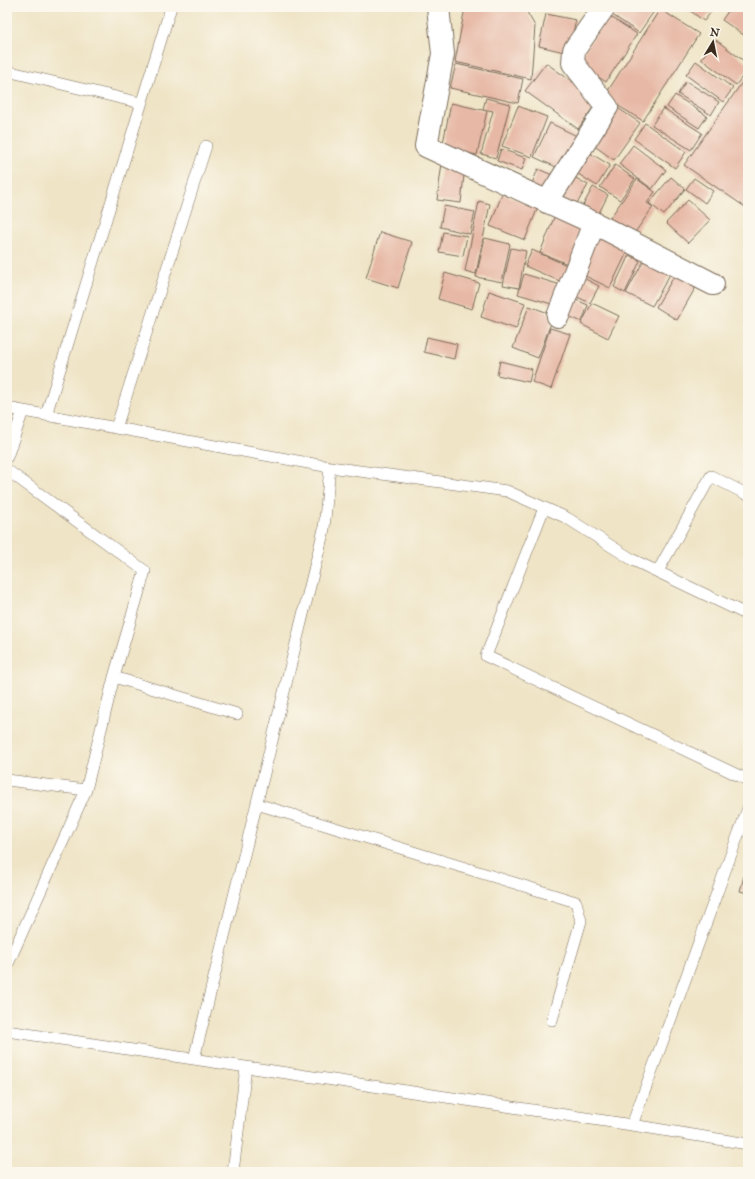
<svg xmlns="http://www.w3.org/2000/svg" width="755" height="1179" font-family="'IM FELL Great Primer',serif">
<rect width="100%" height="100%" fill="#fbf7ec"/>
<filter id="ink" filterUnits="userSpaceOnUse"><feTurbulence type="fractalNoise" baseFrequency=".025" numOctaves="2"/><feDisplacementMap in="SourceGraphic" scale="8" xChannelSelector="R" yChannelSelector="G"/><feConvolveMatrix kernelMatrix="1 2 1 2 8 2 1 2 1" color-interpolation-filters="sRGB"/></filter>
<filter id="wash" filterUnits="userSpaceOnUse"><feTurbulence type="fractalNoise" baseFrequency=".012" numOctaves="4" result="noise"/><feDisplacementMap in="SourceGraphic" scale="16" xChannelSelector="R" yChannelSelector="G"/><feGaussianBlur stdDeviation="0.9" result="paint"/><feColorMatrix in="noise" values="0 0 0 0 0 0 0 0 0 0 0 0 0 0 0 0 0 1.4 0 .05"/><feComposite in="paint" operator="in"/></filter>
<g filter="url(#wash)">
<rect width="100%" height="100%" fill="#efe4c6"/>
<g id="blocks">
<path fill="#e7b8a5" d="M 465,7 L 524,7 L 535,26 L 531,79 L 455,62 Z
M 611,7 L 657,7 L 639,33 L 608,12 Z
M 685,7 L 715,7 L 704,21 Z
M 731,7 L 748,7 L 748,38 L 722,20 Z
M 660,9 L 699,34 L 643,121 L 604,97 Z
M 546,14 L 576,20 L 568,53 L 539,46 Z
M 608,15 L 637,34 L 606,82 L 577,63 Z
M 716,40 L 748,64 L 748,69 L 736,85 L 701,59 Z
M 696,61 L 733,88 L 723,102 L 686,75 Z
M 546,63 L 598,100 L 578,129 L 525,91 Z
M 456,64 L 523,79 L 518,103 L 450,88 Z
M 748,74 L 748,209 L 684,165 Z
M 686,81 L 719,102 L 711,115 L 678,94 Z
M 675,95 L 707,116 L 699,128 L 667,107 Z
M 486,98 L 510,104 L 496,158 L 481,154 L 493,111 L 483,109 Z
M 451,103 L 487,111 L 477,155 L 442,148 Z
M 518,106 L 547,117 L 532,157 L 502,146 Z
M 615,106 L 640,123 L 614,160 L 589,142 Z
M 663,108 L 702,133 L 691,150 L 652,125 Z
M 550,123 L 581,138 L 565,171 L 534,157 Z
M 645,123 L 686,152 L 675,168 L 634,139 Z
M 633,145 L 666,170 L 652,189 L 619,164 Z
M 501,149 L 526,158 L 522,170 L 497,161 Z
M 588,152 L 610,165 L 597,186 L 575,172 Z
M 442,163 L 465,166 L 461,203 L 437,200 Z
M 615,165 L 635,179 L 620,200 L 600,187 Z
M 538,169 L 557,177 L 549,194 L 531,186 Z
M 569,174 L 588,185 L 575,207 L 556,196 Z
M 671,177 L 685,189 L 664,215 L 649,203 Z
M 694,178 L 713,191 L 705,203 L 686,189 Z
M 637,179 L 655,192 L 647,203 L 653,207 L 631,238 L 608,221 Z
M 593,187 L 608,195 L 597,217 L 581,209 Z
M 502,194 L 538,207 L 525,240 L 490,226 Z
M 688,200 L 710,220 L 688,243 L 666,223 Z
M 479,201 L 490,204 L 476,274 L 465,271 Z
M 444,206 L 475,212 L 470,234 L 440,227 Z
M 555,215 L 589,229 L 573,266 L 540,253 Z
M 380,232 L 412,242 L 398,288 L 366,278 Z
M 443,232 L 467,236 L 463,256 L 439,252 Z
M 598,233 L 629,248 L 610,288 L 579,273 Z
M 485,238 L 510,244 L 502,282 L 476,277 Z
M 511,248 L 526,251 L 519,288 L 503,285 Z
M 532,250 L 571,267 L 564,283 L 525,266 Z
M 648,253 L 674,267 L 652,306 L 626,293 Z
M 629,255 L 640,261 L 625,293 L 614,287 Z
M 445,273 L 479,283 L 472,309 L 438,299 Z
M 676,273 L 697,285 L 677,320 L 656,307 Z
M 524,274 L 561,285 L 555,305 L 518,294 Z
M 580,276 L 599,286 L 590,303 L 571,294 Z
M 489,291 L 525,303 L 516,329 L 481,317 Z
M 571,298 L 588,305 L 582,322 L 564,314 Z
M 592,303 L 619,316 L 608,338 L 581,324 Z
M 529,306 L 554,315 L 538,358 L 513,348 Z
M 550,328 L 570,334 L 551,389 L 532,382 Z
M 427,337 L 457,344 L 454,359 L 424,352 Z
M 500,361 L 532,369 L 529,382 L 497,375 Z
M 744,876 L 748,877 L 748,893 L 740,891 Z"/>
</g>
</g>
<g filter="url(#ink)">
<use href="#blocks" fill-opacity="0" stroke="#7a6b59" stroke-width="1"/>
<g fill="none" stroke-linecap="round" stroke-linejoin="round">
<g stroke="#7a6b59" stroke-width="12">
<path id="lane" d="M 7,71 L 141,103
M 7,408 L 330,467 L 507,491 L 567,518 L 633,560 L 748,615
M 46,415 L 171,7
M 116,428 L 206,146
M 7,457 L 23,411
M 7,470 L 145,571 L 114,677 L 86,790 L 7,966
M 544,508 L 486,656 L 748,780
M 658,571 L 711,476 L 748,495
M 114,677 L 237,714
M 7,780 L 86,790
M 257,804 L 576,902 L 581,921 L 552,1020
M 7,1031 L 632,1125 L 748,1144
M 194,1059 L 324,529 L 330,467
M 632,1125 L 748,808
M 233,1172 L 246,1067"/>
</g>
<g stroke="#7a6b59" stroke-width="24">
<path id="street" d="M 438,7 L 443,54 L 426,146 L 594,223 L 713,284
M 547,202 L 607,107 L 573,63 L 574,50 L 604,7
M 558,316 L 594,223"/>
</g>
<use href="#lane" stroke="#fff" stroke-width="11"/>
<use href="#street" stroke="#fff" stroke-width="22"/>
</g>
</g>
<rect width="755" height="1179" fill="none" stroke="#fbf7ec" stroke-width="24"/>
<g transform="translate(713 42) rotate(10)" stroke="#fbf7ec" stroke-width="3" paint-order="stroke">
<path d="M0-3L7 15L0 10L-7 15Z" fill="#3b2a1e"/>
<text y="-6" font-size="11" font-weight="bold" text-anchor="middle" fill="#3b2a1e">N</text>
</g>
</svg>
